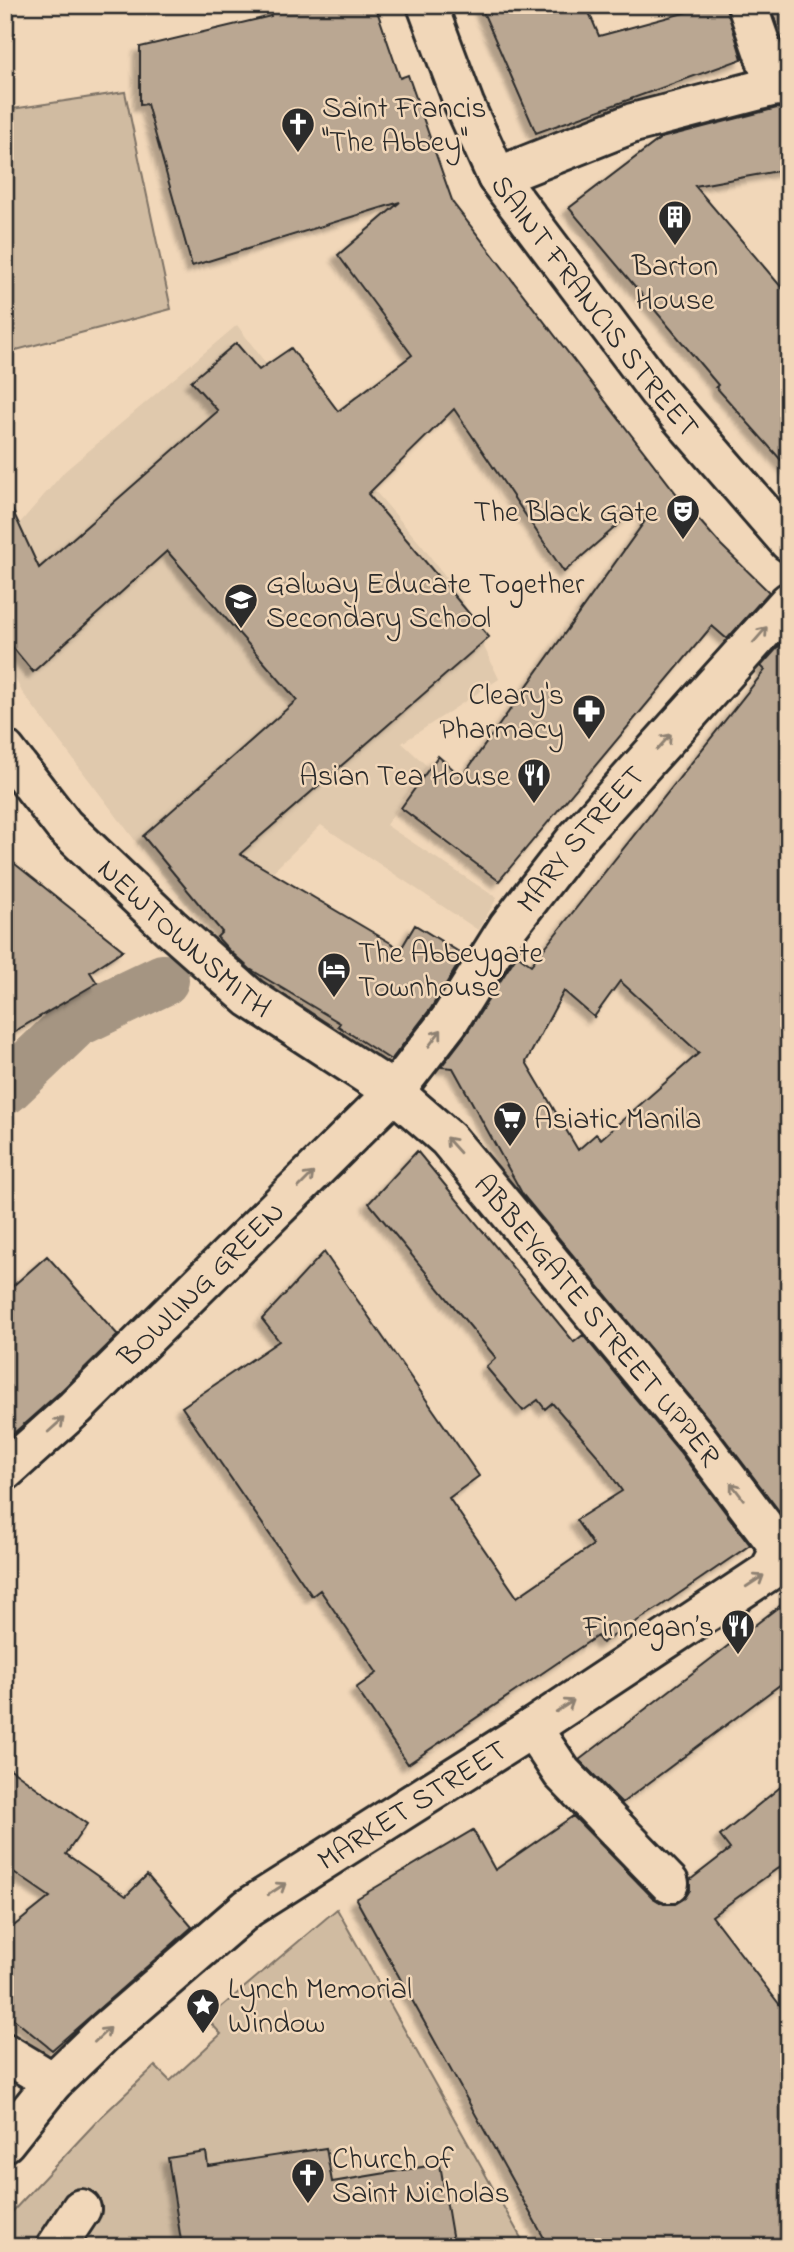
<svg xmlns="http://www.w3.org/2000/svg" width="794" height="2252" font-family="'Indie Flower',sans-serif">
<defs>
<filter id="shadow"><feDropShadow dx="-6" dy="6" stdDeviation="2" flood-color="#0004"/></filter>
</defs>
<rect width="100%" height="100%" fill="#f1d7b9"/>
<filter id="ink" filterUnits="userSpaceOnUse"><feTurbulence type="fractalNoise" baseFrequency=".0143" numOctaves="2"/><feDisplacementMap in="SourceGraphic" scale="14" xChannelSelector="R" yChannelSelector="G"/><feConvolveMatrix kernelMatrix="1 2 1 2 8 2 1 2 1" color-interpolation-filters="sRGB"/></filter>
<g filter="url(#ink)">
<path fill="#e0c9ad" d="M 237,325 L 267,365 L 423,547 L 463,601 L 499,679 L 402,743 L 427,766 L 386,825 L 497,898 L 478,930 L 321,825 L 216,927 L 189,908 L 137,843 L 22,692 L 5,659 L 5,532 L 19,524 L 65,471 Z"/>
<path fill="#d0bba1" stroke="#7e7366" stroke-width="2" d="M 125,92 L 171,309 L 5,353 L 5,110 Z
M 337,1909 L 526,2247 L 5,2247 L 5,2221 L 12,2212 L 100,2118 L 155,2066 L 170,2081 L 221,2034 L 207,2019 Z"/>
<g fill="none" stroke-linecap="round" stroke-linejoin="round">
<path stroke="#a59582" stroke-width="52" d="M 5,1089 L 75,1022 L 163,980"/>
</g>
<path fill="#baa792" stroke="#2b2b2b" stroke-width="2" fill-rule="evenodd" filter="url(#shadow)" d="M 268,5 L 375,5 L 400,78 L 408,75 L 453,203 L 679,497 L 721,545 L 769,592 L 727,639 L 712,626 L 499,881 L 401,808 L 438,756 L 462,777 L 647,518 L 637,508 L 564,572 L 454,409 L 368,494 L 489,637 L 240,854 L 401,949 L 415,925 L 464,955 L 431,1008 L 391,1060 L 338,1026 L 340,1023 L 250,969 L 229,950 L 217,937 L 222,932 L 143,836 L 297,700 L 167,551 L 33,672 L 5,638 L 5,494 L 39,568 L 218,411 L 191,381 L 236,343 L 259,370 L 291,348 L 338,411 L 412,355 L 338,255 L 400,202 L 192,266 L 147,104 L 140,105 L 140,47 L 271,16 Z
M 480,5 L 586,5 L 599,36 L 713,5 L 726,5 L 742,59 L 536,133 Z
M 770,5 L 789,5 L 789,42 L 783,44 Z
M 777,108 L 789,109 L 789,169 L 695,186 L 789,296 L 789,469 L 716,387 L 718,385 L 569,208 L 661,138 Z
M 789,635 L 789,1518 L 786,1520 L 713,1424 L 523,1195 L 453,1068 L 441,1067 L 467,1033 L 517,955 L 531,965 L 765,670 L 761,666 ZM 620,981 L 699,1053 L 601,1139 L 596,1134 L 578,1150 L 526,1062 L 564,991 L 594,1017 Z
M 5,856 L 123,950 L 90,972 L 97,983 L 5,1037 Z
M 417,1151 L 574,1342 L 583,1335 L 679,1451 L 750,1545 L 658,1608 L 602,1643 L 597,1636 L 408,1764 L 356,1688 L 377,1673 L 320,1590 L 312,1596 L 182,1407 L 279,1341 L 262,1319 L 324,1252 L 479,1476 L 449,1498 L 517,1597 L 593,1545 L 576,1520 L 622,1491 L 598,1456 L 552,1403 L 545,1409 L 538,1400 L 523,1411 L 486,1367 L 496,1358 L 369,1203 Z
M 47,1256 L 118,1335 L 60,1392 L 5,1441 L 5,1293 Z
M 789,1599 L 789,1678 L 622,1803 L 579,1760 Z
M 5,1765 L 87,1824 L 66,1854 L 126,1896 L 147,1875 L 192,1927 L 52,2050 L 5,2012 L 5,1933 L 50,1897 L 5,1866 Z
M 789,1780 L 789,1860 L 712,1916 L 789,2017 L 789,2247 L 549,2247 L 356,1899 L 473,1830 L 495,1870 L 573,1816 L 653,1898 L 664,1904 L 675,1904 L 685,1898 L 690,1890 L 690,1880 L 730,1849 L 720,1836 Z
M 326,2148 L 332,2182 L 440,2164 L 454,2247 L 182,2247 L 168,2158 L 206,2152 L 208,2166 Z"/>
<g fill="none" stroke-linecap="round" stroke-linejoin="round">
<g stroke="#2b2b2b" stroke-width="44">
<g id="minor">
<path d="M 747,5 L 775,86"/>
<path d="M 497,177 L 633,123 L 775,86 L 789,87"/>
<path id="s1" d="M 5,750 L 64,826 L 170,927 L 250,998 L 394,1092 L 448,1139 L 696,1437 L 789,1560"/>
<path id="s2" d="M 5,1471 L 75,1408 L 394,1092 L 449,1021 L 508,927 L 576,839 L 789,602"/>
<path d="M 532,1728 L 562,1773 L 669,1883"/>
<path d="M 5,2053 L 53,2082"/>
<path id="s3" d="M 5,2142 L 53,2082 L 107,2030 L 248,1908 L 532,1728 L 769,1571 L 776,1558 L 778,1545"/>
<path d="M 56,2247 L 81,2209"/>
</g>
</g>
<g stroke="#2b2b2b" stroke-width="44">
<g id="major">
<path id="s4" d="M 427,5 L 464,104 L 497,177 L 658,391 L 789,542"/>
</g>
</g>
<use href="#minor" stroke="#f1d7b9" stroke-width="38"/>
<use href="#major" stroke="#f1d7b9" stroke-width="38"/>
</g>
<defs><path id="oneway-shaft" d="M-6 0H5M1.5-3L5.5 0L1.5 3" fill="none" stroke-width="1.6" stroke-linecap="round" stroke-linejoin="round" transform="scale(1.75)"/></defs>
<g stroke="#8e8172">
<use href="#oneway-shaft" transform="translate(760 635) rotate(-49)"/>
<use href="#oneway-shaft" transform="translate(664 742) rotate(-48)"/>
<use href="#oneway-shaft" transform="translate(435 1038) rotate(-53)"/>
<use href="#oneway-shaft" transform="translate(453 1145) rotate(-132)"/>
<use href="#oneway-shaft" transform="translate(306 1180) rotate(-45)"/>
<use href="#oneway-shaft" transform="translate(56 1425) rotate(-42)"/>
<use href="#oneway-shaft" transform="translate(737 1491) rotate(-127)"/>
<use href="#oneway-shaft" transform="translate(755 1581) rotate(-33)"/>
<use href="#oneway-shaft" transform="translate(565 1706) rotate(-33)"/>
<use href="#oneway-shaft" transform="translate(277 1889) rotate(-33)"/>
<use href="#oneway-shaft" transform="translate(102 2035) rotate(-43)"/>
</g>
</g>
<defs>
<g id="church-pin" transform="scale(1.75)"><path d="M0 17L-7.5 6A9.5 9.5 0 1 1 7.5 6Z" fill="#2b2b2b" stroke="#f1d7b9"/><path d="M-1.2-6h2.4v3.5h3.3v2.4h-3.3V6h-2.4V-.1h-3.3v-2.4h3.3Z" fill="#fff"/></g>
<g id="building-pin" transform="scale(1.75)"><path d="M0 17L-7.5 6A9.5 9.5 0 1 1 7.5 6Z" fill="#2b2b2b" stroke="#f1d7b9"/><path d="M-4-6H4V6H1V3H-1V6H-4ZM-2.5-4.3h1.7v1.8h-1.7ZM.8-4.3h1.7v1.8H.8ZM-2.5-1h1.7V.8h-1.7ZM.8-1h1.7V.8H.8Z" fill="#fff"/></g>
<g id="theatre-pin" transform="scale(1.75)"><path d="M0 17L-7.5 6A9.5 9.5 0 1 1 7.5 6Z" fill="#2b2b2b" stroke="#f1d7b9"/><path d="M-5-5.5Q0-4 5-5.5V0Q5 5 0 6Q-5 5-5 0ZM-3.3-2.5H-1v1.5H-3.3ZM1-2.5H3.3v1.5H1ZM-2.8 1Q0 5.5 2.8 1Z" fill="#fff"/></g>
<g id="school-pin" transform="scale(1.75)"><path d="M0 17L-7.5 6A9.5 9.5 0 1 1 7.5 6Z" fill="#2b2b2b" stroke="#f1d7b9"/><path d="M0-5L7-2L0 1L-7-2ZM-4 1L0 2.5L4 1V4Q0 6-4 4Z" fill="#fff"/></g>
<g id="pharmacy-pin" transform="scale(1.75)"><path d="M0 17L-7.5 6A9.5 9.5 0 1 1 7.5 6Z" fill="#2b2b2b" stroke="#f1d7b9"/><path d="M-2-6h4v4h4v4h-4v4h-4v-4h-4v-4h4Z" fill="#fff"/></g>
<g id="restaurant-pin" transform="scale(1.75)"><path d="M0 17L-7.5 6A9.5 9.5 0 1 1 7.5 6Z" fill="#2b2b2b" stroke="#f1d7b9"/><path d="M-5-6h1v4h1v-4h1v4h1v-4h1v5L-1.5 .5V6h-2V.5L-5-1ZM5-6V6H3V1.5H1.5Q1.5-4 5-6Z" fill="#fff"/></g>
<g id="hotel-pin" transform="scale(1.75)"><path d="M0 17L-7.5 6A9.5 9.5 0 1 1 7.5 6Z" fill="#2b2b2b" stroke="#f1d7b9"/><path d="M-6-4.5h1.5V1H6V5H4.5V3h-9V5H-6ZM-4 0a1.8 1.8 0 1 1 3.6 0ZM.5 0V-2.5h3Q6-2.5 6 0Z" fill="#fff"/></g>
<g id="supermarket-pin" transform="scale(1.75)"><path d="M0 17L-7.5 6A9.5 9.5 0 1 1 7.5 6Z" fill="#2b2b2b" stroke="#f1d7b9"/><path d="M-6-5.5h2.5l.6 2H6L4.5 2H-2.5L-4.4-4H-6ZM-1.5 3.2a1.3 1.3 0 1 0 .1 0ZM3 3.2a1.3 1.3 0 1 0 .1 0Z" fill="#fff"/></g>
<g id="sight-pin" transform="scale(1.75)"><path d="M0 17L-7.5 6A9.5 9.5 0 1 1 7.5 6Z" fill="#2b2b2b" stroke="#f1d7b9"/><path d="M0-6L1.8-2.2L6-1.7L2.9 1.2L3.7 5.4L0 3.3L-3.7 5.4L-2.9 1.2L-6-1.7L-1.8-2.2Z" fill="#fff"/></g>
</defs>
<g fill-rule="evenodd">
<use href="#church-pin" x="298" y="124"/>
<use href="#building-pin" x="675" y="217"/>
<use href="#theatre-pin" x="683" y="511"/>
<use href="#school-pin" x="241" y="600"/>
<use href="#pharmacy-pin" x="589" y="711"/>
<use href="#restaurant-pin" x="534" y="775"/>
<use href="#hotel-pin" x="334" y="969"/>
<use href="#supermarket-pin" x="510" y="1118"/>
<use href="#restaurant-pin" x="738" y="1626"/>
<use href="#sight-pin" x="203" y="2005"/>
<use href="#church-pin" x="308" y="2175"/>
</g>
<g text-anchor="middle" stroke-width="5" stroke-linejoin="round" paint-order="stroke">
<g font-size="30" fill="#2b2b2b" stroke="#f1d7b9" text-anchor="start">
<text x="322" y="117">Saint Francis<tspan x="322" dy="34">"The Abbey"</tspan></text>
<text x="675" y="275" text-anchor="middle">Barton<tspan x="675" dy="34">House</tspan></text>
<text x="658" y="521" text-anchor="end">The Black Gate</text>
<text x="266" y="593">Galway Educate Together<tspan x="266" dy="34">Secondary School</tspan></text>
<text x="564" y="704" text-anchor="end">Cleary's<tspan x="564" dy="34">Pharmacy</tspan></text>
<text x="510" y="785" text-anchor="end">Asian Tea House</text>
<text x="358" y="962">The Abbeygate<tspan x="358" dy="34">Townhouse</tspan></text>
<text x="534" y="1128">Asiatic Manila</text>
<text x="714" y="1636" text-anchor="end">Finnegan’s</text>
<text x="228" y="1998">Lynch Memorial<tspan x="228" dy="34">Window</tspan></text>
<text x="332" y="2168">Church of<tspan x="332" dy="34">Saint Nicholas</tspan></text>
</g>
<g font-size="30" fill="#2b2b2b" stroke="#f1d7b9">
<text dy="10" stroke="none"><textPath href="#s4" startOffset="348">SAINT FRANCIS STREET</textPath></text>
<text dy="10" stroke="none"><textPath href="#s2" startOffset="858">MARY STREET</textPath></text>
<text dy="10" stroke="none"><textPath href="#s1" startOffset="261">NEWTOWNSMITH</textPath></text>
<text dy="10" stroke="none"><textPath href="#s2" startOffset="271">BOWLING GREEN</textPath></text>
<text dy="10" stroke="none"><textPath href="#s1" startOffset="828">ABBEYGATE STREET UPPER</textPath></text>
<text dy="10" stroke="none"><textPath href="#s3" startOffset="532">MARKET STREET</textPath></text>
</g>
</g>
<rect width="794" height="2252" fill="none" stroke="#f1d7b9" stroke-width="28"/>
<rect x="14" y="14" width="766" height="2224" fill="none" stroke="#2b2b2b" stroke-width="2.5" filter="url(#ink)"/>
</svg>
